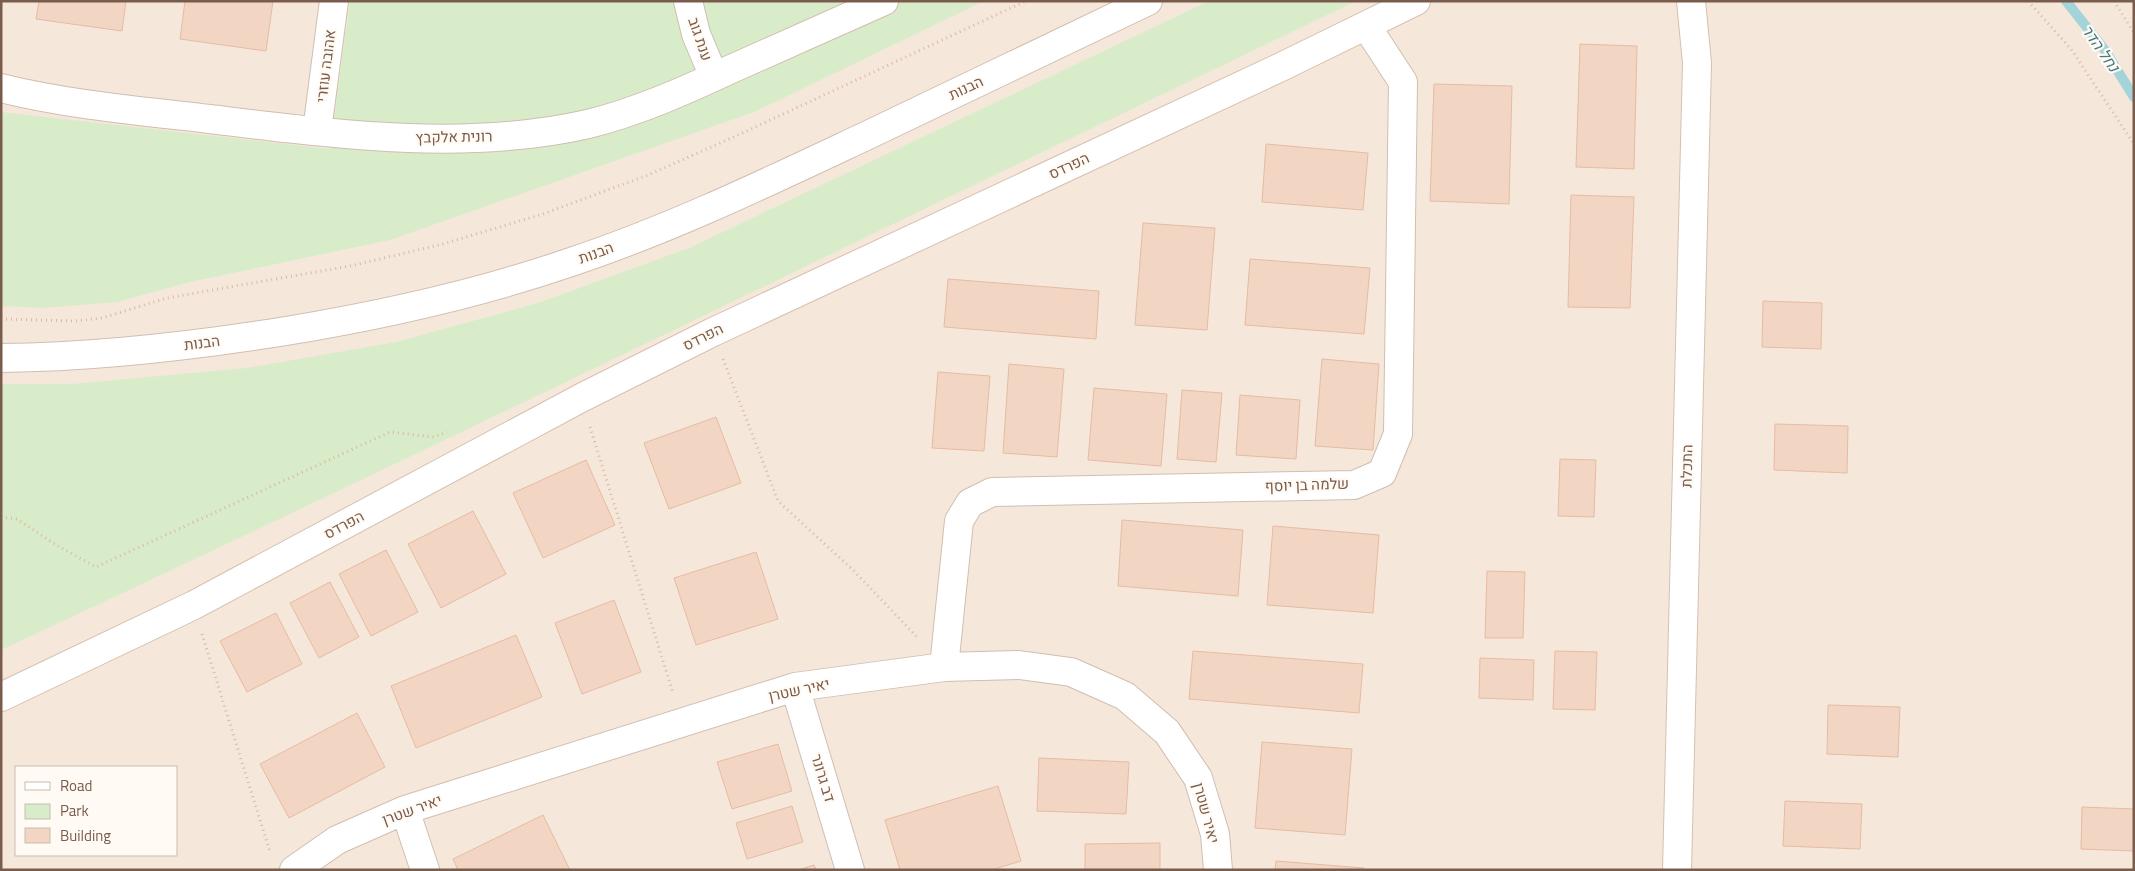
<svg xmlns="http://www.w3.org/2000/svg" width="2135" height="871" font-family="'Titillium Web',Heebo,sans-serif">
<rect width="100%" height="100%" fill="#fdf6ec"/>
<path fill="#f5e8da" fill-rule="evenodd" d="M 1,1 L 2134,1 L 2134,870 L 1,870 ZM 16,767 L 176,767 L 176,855 L 16,855 Z"/>
<path fill="#d8ecc9" d="M 350,1 L 984,1 L 754,112 L 390,240 L 190,282 L 117,302 L 44,308 L 1,306 L 1,112 L 330,149 Z
M 1209,1 L 1356,1 C 904,218 455,438 1,650 L 1,384 L 72,384 L 247,368 L 396,342 L 538,303 L 689,248 Z"/>
<g fill="none" stroke-linecap="round" stroke-linejoin="round">
<path stroke="#a5d3da" stroke-width="10" d="M 2066,1 L 2104,49 L 2134,97"/>
</g>
<path fill="#f3d5c3" stroke="#e6bba3" d="M 39,1 L 126,1 L 122,31 L 36,19 Z
M 185,1 L 273,1 L 266,51 L 180,39 Z
M 1580,44 L 1637,46 L 1634,169 L 1576,167 Z
M 1434,84 L 1512,86 L 1509,204 L 1430,201 Z
M 1266,144 L 1368,153 L 1363,210 L 1262,202 Z
M 1571,195 L 1634,197 L 1630,308 L 1568,307 Z
M 1143,223 L 1215,228 L 1207,330 L 1135,325 Z
M 1250,259 L 1370,268 L 1364,334 L 1245,325 Z
M 948,279 L 1099,291 L 1096,339 L 944,327 Z
M 1763,301 L 1822,303 L 1821,349 L 1762,347 Z
M 1322,359 L 1379,364 L 1373,450 L 1315,446 Z
M 1009,364 L 1064,369 L 1057,457 L 1003,453 Z
M 938,372 L 990,376 L 984,451 L 932,448 Z
M 1094,388 L 1167,394 L 1161,466 L 1088,460 Z
M 1182,390 L 1222,393 L 1216,462 L 1177,459 Z
M 1240,395 L 1300,400 L 1296,459 L 1236,455 Z
M 716,417 L 741,483 L 669,509 L 644,443 Z
M 1775,424 L 1848,426 L 1847,473 L 1774,470 Z
M 1560,459 L 1596,460 L 1594,517 L 1558,516 Z
M 586,460 L 615,525 L 543,558 L 513,493 Z
M 473,511 L 506,574 L 441,608 L 408,544 Z
M 1122,520 L 1243,530 L 1238,596 L 1118,586 Z
M 1273,526 L 1379,535 L 1373,613 L 1267,605 Z
M 386,550 L 418,612 L 371,636 L 339,574 Z
M 756,552 L 778,619 L 696,645 L 674,578 Z
M 1487,571 L 1525,572 L 1523,638 L 1485,638 Z
M 330,582 L 359,637 L 319,658 L 290,603 Z
M 614,600 L 641,672 L 582,694 L 555,623 Z
M 276,613 L 302,664 L 247,692 L 220,641 Z
M 516,635 L 542,697 L 416,748 L 391,686 Z
M 1193,651 L 1363,664 L 1359,713 L 1189,699 Z
M 1555,651 L 1597,652 L 1595,710 L 1553,709 Z
M 1480,658 L 1534,660 L 1533,700 L 1479,698 Z
M 1828,705 L 1900,707 L 1898,757 L 1827,754 Z
M 357,713 L 385,767 L 289,818 L 260,764 Z
M 1262,742 L 1352,749 L 1345,835 L 1255,828 Z
M 778,744 L 792,791 L 732,809 L 717,762 Z
M 1039,758 L 1129,762 L 1126,814 L 1037,811 Z
M 998,786 L 1021,861 L 991,870 L 900,870 L 885,820 Z
M 1785,801 L 1862,804 L 1860,849 L 1783,846 Z
M 792,806 L 803,842 L 747,859 L 736,823 Z
M 2082,807 L 2134,809 L 2134,851 L 2081,849 Z
M 543,815 L 570,870 L 458,870 L 453,859 Z
M 1160,843 L 1160,870 L 1085,870 L 1085,844 Z
M 1276,861 L 1364,868 L 1364,870 L 1275,870 Z
M 814,865 L 816,870 L 798,870 Z"/>
<g fill="none" stroke-linecap="round" stroke-linejoin="round">
<g stroke="#d1beb0" stroke-width="30">
<path id="street" d="M 688,1 L 696,34 L 714,77
M 1,88 C 70,105 140,111 210,119 C 334,134 465,152 588,124 C 637,112 684,91 729,70 C 781,47 832,24 884,1
M 317,131 L 334,1
M 1,358 C 97,357 192,346 286,331 C 383,315 478,294 571,262 C 673,228 770,181 868,135 C 961,90 1055,46 1148,1
M 944,667 L 959,521 L 970,503 L 992,492 L 1354,485 L 1382,473 L 1398,434 L 1403,82 L 1367,27
M 795,687 L 850,870
M 405,810 L 425,870
M 294,870 L 337,840 L 405,810 L 795,687 L 944,667 L 1019,665 L 1071,672 L 1125,696 L 1167,732 L 1198,778 L 1215,834 L 1218,870"/>
</g>
<g stroke="#d6c0b0" stroke-width="30">
<path id="secondary" d="M 1,697 L 194,605 L 581,398 L 713,332 L 1281,67 L 1416,1
M 1677,870 L 1697,63 L 1691,1"/>
</g>
<path stroke="#d9b8a5" stroke-width="3" stroke-dasharray="1 4" stroke-linecap="butt" d="M 2028,1 L 2071,49 L 2134,144
M 2114,1 L 2134,33
M 1,319 L 74,321 L 102,318 L 167,298 L 350,266 L 443,244 L 543,214 L 648,175 L 736,136 L 1026,1
M 723,359 L 778,501 L 853,570 L 917,637
M 590,427 L 673,693
M 1,517 L 17,519 L 58,546 L 96,567 L 390,432 L 434,437 L 447,432
M 202,634 L 270,852"/>
<use href="#street" stroke="#fff" stroke-width="28"/>
<use href="#secondary" stroke="#fff" stroke-width="28"/>
</g>
<g text-anchor="middle" stroke-width="4.5" stroke-linejoin="round" paint-order="stroke">
<g font-size="15" fill="#7a5c4d" stroke="#fffaf3">
<text transform="translate(700 39) rotate(71)" y="5">ענת גוב</text>
<text transform="translate(326 66) rotate(-83)" y="5">אהובה עוזרי</text>
<text transform="translate(966 88) rotate(-25)" y="5">הבנות</text>
<text transform="translate(454 137) rotate(-1)" y="5">רונית אלקבץ</text>
<text transform="translate(1069 166) rotate(-25)" y="5">הפרדס</text>
<text transform="translate(596 253) rotate(-20)" y="5">הבנות</text>
<text transform="translate(703 337) rotate(-26)" y="5">הפרדס</text>
<text transform="translate(202 343) rotate(-7)" y="5">הבנות</text>
<text transform="translate(1687 466) rotate(-89)" y="5">התכלת</text>
<text transform="translate(1307 485) rotate(-2)" y="5">שלמה בן יוסף</text>
<text transform="translate(344 525) rotate(-28)" y="5">הפרדס</text>
<text transform="translate(799 690) rotate(-12)" y="5">יאיר שטרן</text>
<text transform="translate(823 778) rotate(73)" y="5">דב גרונר</text>
<text transform="translate(412 810) rotate(-20)" y="5">יאיר שטרן</text>
<text transform="translate(1206 813) rotate(75)" y="5">יאיר שטרן</text>
</g>
<g font-size="16" font-style="italic" fill="#437c86" stroke="#fffaf3">
<text transform="translate(2101 48) rotate(55)" y="6">נחל הדר</text>
</g>
</g>
<rect width="2135" height="871" fill="none" stroke="#7a5c4d" stroke-width="5"/>
<rect x="15" y="766" width="162" height="90" fill="#fffaf3" stroke="#cabbb1"/>
<rect x="25" y="782" width="25" height="8" fill="#ffffff" stroke="#cabbb1"/>
<text x="60" y="791" font-size="15" fill="#7a5c4d">Road</text>
<rect x="25" y="804" width="25" height="15" fill="#d8ecc9" stroke="#cabbb1"/>
<text x="60" y="816" font-size="15" fill="#7a5c4d">Park</text>
<rect x="25" y="828" width="25" height="15" fill="#f3d5c3" stroke="#cabbb1"/>
<text x="60" y="841" font-size="15" fill="#7a5c4d">Building</text>
</svg>
